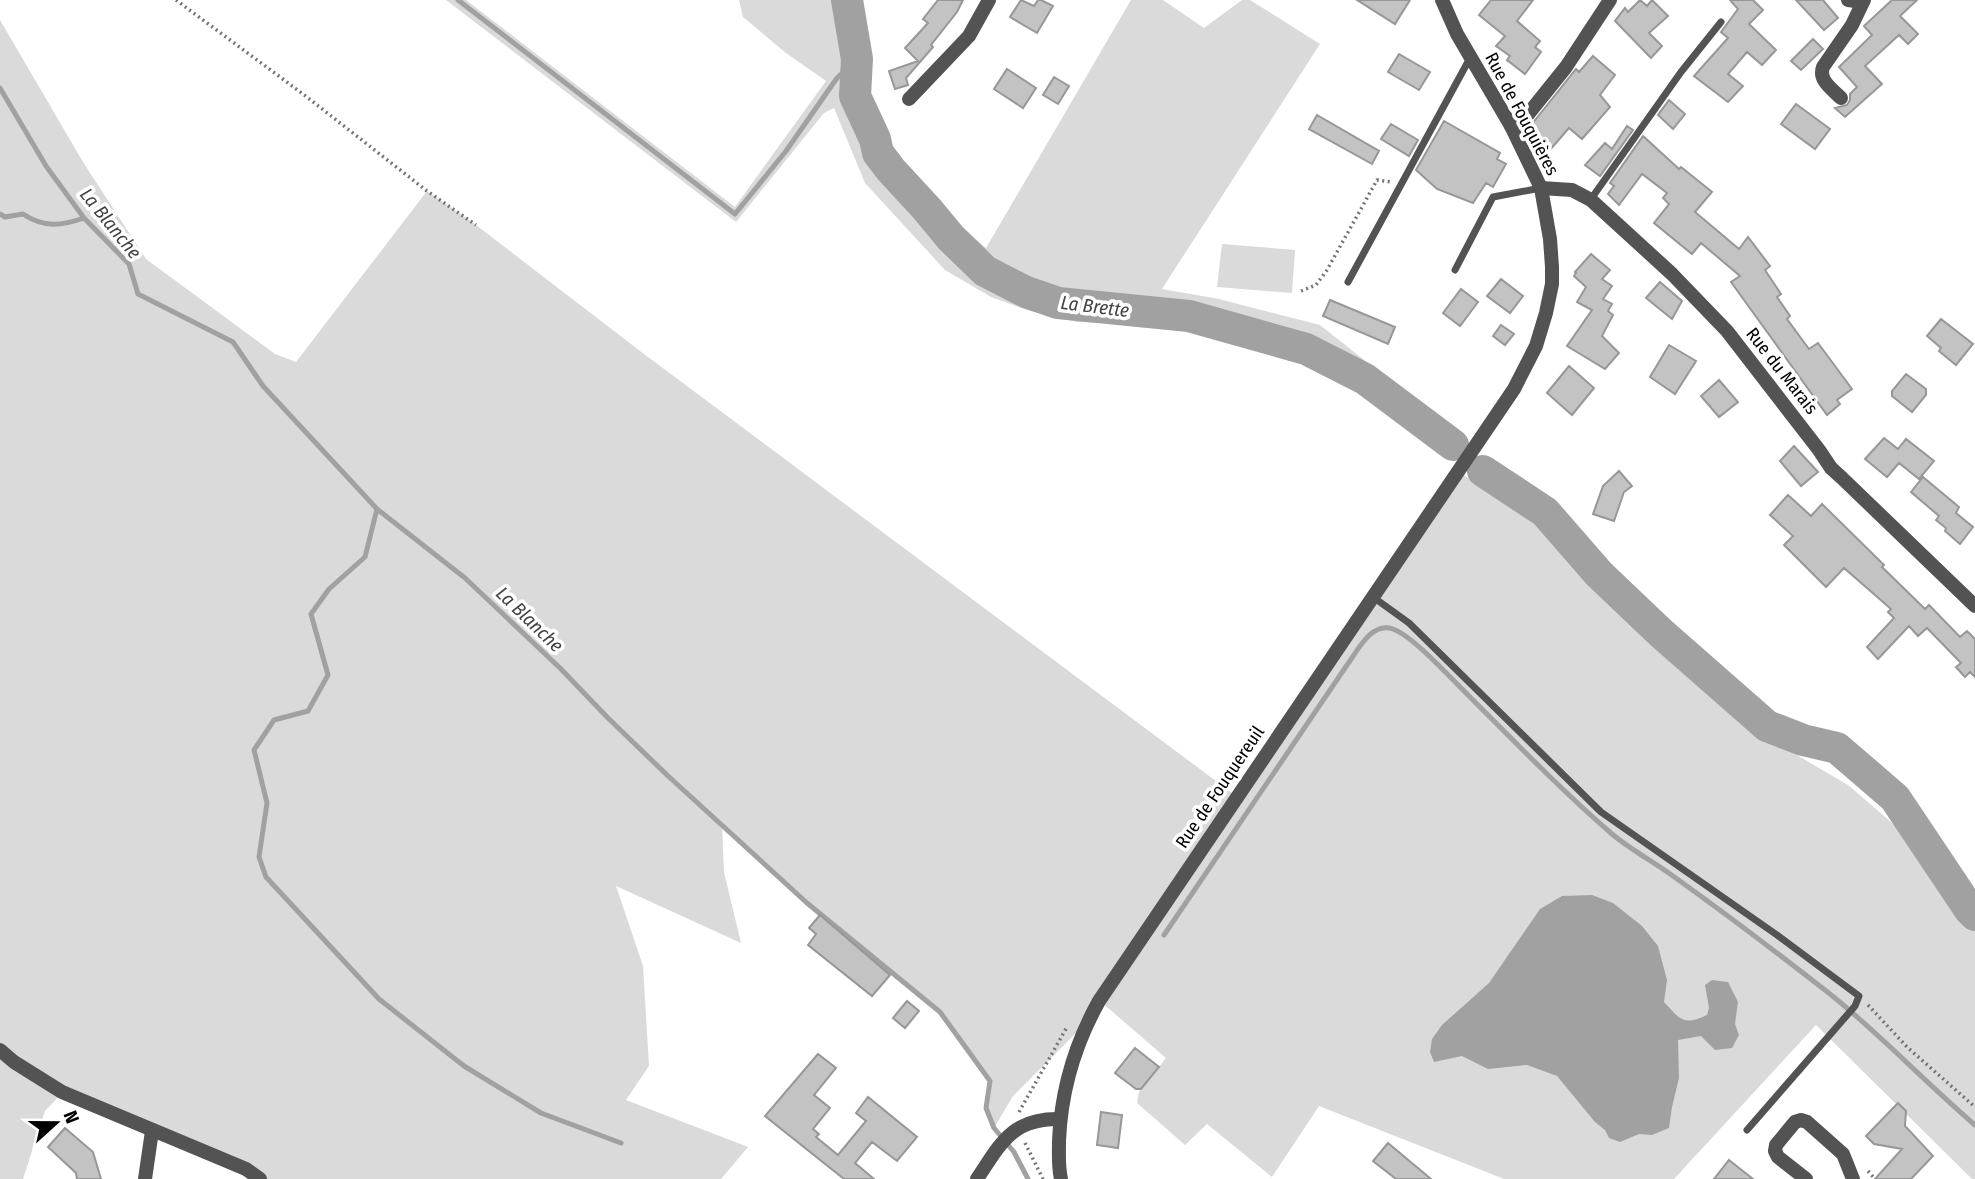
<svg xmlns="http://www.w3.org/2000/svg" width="1975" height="1179" font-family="'Fira Sans Condensed',sans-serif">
<rect width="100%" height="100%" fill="#fff"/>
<path fill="#dadada" d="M 446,0 L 466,0 L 735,207 L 826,81 L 786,53 L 743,17 L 739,0 L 854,0 L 865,82 L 879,128 L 902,162 L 950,216 L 986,248 L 1131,0 L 1163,0 L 1204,28 L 1242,0 L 1250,0 L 1320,44 L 1162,289 L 1219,299 L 1320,325 L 1459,435 L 1443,454 L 1369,399 L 1308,360 L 1193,329 L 1155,325 L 1077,322 L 1027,310 L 991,297 L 945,270 L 865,183 L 834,108 L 824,113 L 736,222 Z
M 0,20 L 83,162 L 146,259 L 275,354 L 296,362 L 427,191 L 476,225 L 644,354 L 1236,796 L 1458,471 L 1547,532 L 1658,650 L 1766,737 L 1848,785 L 1975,894 L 1975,1179 L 1972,1179 L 1816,1025 L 1674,1179 L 1504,1179 L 1319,1106 L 1272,1177 L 1207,1124 L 1185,1145 L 1137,1103 L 1139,1092 L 1166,1058 L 1100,1001 L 1087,1022 L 1013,1096 L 994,1128 L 986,1108 L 990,1081 L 940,1012 L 813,909 L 722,825 L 724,872 L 741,943 L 616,886 L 643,966 L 649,1066 L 626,1100 L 748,1147 L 721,1179 L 260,1179 L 62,1093 L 45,1111 L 23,1179 L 0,1179 Z
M 1222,244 L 1295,250 L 1292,293 L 1217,287 Z"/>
<path fill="#a1a1a1" d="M 1592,895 L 1613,903 L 1642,926 L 1658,946 L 1667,980 L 1664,1002 C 1681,1020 1683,1026 1707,1015 L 1709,1008 L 1705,985 L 1712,980 L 1728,982 L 1738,1002 L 1735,1024 L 1739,1035 L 1732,1048 L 1715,1050 L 1701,1036 L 1678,1040 L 1679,1078 L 1672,1107 L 1669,1128 L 1652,1135 L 1639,1134 L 1620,1142 L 1609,1138 L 1605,1130 L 1595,1122 L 1557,1076 L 1527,1065 L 1488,1069 L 1462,1056 L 1434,1062 L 1430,1052 L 1432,1039 L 1442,1025 L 1489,983 L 1540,909 L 1562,896 Z"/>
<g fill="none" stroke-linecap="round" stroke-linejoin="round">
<path stroke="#a1a1a1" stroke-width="5" d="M 458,0 L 735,214 L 786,151 L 837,78 L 857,59
M 0,88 L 46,166 L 84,218 L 129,264 L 138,294 L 233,342 L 263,386 L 377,509 L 465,578 L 561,669 L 607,717 L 667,775 L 807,903 L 940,1012 L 990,1081 L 986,1108 L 994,1128 L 1014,1152 L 1028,1179
M 0,214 L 5,217 L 23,214 C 44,228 61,226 84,218
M 377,509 L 365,557 L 329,589 L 311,614 L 328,675 L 308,711 L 274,720 L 254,750 L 267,803 L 259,857 L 266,877 L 379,999 L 464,1066 L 541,1113 L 621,1143
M 1164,935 L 1347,665 C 1357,652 1371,621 1393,629 C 1412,636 1445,672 1460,687 C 1510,737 1559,788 1612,834 C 1631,850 1654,862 1673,876 C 1726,914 1779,954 1830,994 C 1881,1035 1925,1082 1975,1125"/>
<path stroke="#a1a1a1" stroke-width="32" d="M 847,0 L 857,59 L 855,96 L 875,139 L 878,153 L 891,170 L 927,209 L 951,238 L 985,271 L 1026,292 L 1058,303 L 1189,316 L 1306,349 L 1365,379 L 1453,445
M 1483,471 L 1545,512 L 1599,574 L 1661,633 L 1767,726 L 1803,740 L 1837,748 L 1895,798 L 1970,910 L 1975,915"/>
</g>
<path fill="#c3c3c3" stroke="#979797" stroke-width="2" d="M 938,0 L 963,0 L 957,12 L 931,45 L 933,47 L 906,78 L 908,85 L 895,89 L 889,71 L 918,61 L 905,48 L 928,23 L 923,19 Z
M 1021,0 L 1034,6 L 1038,0 L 1041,0 L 1053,6 L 1037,33 L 1010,17 Z
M 1357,0 L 1410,0 L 1395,24 Z
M 1491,0 L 1533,0 L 1517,21 L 1540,41 L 1535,47 L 1541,52 L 1525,74 L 1507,60 L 1510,56 L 1496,46 L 1505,36 L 1479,15 Z
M 1640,0 L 1647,6 L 1652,0 L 1668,16 L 1649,33 L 1662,46 L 1651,58 L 1615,21 L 1625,8 L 1628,12 Z
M 1730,0 L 1753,0 L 1763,10 L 1749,24 L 1776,50 L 1762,65 L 1747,52 L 1728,74 L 1743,86 L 1728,102 L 1694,76 L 1728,38 L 1721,32 L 1738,9 Z
M 1796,0 L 1823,0 L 1838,18 L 1824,30 Z
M 1892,0 L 1917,0 L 1900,16 L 1918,34 L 1908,44 L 1899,35 L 1865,66 L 1882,84 L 1845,117 L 1835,108 L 1847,105 L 1850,100 L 1850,94 L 1857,87 L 1839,67 L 1872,35 L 1864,26 Z
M 1813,39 L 1823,49 L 1801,70 L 1791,61 Z
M 1399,54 L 1430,72 L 1419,90 L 1388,72 Z
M 1593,56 L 1615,75 L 1600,95 L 1610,107 L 1582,139 L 1569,128 L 1549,151 L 1532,124 L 1576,69 L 1579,72 Z
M 1007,69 L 1036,88 L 1023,108 L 994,89 Z
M 1054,77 L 1069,86 L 1058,104 L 1043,95 Z
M 1669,100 L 1685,114 L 1673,129 L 1658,115 Z
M 1796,104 L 1830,129 L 1815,149 L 1781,124 Z
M 1317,115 L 1379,151 L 1372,164 L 1309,129 Z
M 1444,121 L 1500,153 L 1497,159 L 1506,164 L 1493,187 L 1486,183 L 1473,203 L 1437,189 L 1416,170 Z
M 1391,124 L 1418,140 L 1409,156 L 1381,139 Z
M 1627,126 L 1633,130 L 1600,176 L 1585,165 L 1605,143 L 1612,149 Z
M 1643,136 L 1679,169 L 1681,167 L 1712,192 L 1695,212 L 1739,249 L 1748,237 L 1770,266 L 1765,270 L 1781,294 L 1777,297 L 1790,316 L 1787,319 L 1809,349 L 1818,343 L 1852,389 L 1837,400 L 1840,404 L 1827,415 L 1731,282 L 1740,276 L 1701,243 L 1692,254 L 1654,223 L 1669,204 L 1663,198 L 1667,193 L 1642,174 L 1619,205 L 1608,194 L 1614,186 L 1610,183 Z
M 1591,254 L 1610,270 L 1602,279 L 1612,286 L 1603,299 L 1612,304 L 1608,311 L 1613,315 L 1602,336 L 1619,353 L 1605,369 L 1567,346 L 1592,310 L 1577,302 L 1586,287 L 1574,276 L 1576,273 L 1575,272 Z
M 1501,279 L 1523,296 L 1510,313 L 1487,296 Z
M 1660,282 L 1682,301 L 1672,319 L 1646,298 Z
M 1461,289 L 1478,302 L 1460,326 L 1443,313 Z
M 1330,300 L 1395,327 L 1388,344 L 1323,316 Z
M 1941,319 L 1973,344 L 1956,365 L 1939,351 L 1941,348 L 1927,336 Z
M 1501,325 L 1514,334 L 1505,345 L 1493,336 Z
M 1669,345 L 1696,361 L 1675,394 L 1650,377 Z
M 1569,366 L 1594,388 L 1572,415 L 1547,393 Z
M 1906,374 L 1926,389 L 1926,395 L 1912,412 L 1892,396 L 1892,391 Z
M 1719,380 L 1738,402 L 1719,417 L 1701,396 Z
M 1884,438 L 1898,449 L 1906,439 L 1934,461 L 1919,479 L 1899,463 L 1887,477 L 1865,459 Z
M 1794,446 L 1818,472 L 1801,486 L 1780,461 Z
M 1619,471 L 1632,486 L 1624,492 L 1614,521 L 1593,514 L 1603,486 Z
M 1923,477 L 1959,507 L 1956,513 L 1973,527 L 1960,544 L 1945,531 L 1946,528 L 1936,520 L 1939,516 L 1911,492 Z
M 1788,495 L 1811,516 L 1822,504 L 1884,565 L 1882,567 L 1925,609 L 1929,605 L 1960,637 L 1967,631 L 1975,639 L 1975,677 L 1970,672 L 1965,677 L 1956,667 L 1961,663 L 1927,628 L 1918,636 L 1909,626 L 1878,659 L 1867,647 L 1894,618 L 1888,612 L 1891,609 L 1844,568 L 1826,587 L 1784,545 L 1793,536 L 1770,515 Z
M 820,915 L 890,975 L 872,996 L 808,945 L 816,934 L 809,928 Z
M 907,1001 L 919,1011 L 905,1028 L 893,1018 Z
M 1135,1048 L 1159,1067 L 1141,1089 L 1136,1089 L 1115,1073 Z
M 818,1054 L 836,1068 L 814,1095 L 830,1108 L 813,1129 L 819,1134 L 816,1137 L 838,1155 L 866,1121 L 856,1113 L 868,1097 L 917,1137 L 897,1161 L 872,1142 L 855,1163 L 874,1179 L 844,1179 L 765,1116 Z
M 1898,1103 L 1906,1111 L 1905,1126 L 1933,1156 L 1911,1179 L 1875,1179 L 1902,1149 L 1874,1144 L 1866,1136 Z
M 1101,1112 L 1122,1115 L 1118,1148 L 1097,1145 Z
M 65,1128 L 93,1152 L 101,1179 L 77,1179 L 76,1173 L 48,1147 Z
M 1388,1143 L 1431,1179 L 1396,1179 L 1373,1161 Z
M 1729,1160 L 1753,1179 L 1714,1179 Z"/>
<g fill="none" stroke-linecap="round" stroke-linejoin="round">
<path stroke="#757575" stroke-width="3.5" stroke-dasharray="2 3.5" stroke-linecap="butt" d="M 176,0 L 303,94 L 427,191 L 476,225
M 1301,291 L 1316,285 L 1327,270 L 1377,180 L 1391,182
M 1868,1005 L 1907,1047 L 1975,1107
M 1019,1112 L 1067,1027
M 1025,1143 L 1043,1179
M 1868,1171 L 1875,1179"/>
<path stroke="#535353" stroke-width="7" d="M 1591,199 L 1681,72 L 1721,22
M 1455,270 L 1493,197 L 1541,188
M 1348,282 L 1470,58
M 1373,597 L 1409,623 L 1601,812 L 1777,935 L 1859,996 L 1855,1006 L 1747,1130"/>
<path stroke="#535353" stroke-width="14" d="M 1848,0 L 1863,2 L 1864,0
M 1841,98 C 1832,89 1818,80 1823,67 L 1852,25 L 1863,2
M 909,99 L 969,36 L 989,0
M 1511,126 L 1525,118 L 1566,67 L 1610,0
M 1541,188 L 1572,190 L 1591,200 L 1672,274 L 1727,331 L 1819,450 L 1831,468 L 1842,478 L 1975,606
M 0,1050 L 14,1062 L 62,1092 L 246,1169 L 260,1179
M 145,1179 L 152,1131
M 977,1179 C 1001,1143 1012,1118 1060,1119
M 1806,1179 L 1778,1157 L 1775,1151 L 1776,1145 L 1795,1122 L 1801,1120 L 1807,1122 L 1843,1154 L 1853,1179"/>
<path stroke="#535353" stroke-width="14" d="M 1061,1179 C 1058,1166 1059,1154 1059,1141 C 1061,1091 1075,1044 1099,1001 L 1514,389 L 1536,346 L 1546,313 L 1552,284 L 1552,267 L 1550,239 L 1541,188 L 1511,126 L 1457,34 L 1442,0"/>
</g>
<g text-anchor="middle" stroke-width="7" stroke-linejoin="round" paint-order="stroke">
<g font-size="18" fill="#000" stroke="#fff">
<text transform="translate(1522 114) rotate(62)" y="6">Rue de Fouquières</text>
<text transform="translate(1782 371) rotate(52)" y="6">Rue du Marais</text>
<text transform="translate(1220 787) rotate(-56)" y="6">Rue de Fouquereuil</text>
</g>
<g font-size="19" font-style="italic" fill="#424242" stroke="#fff">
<text transform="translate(111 223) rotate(51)" y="7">La Blanche</text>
<text transform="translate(1095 306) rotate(7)" y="7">La Brette</text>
<text transform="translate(530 619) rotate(44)" y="7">La Blanche</text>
</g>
</g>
<g transform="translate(56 1123) rotate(69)" stroke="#ffffff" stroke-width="5" paint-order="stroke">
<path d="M0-5L12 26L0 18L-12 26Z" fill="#000000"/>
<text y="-10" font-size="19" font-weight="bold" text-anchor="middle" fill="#000000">N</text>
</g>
</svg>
